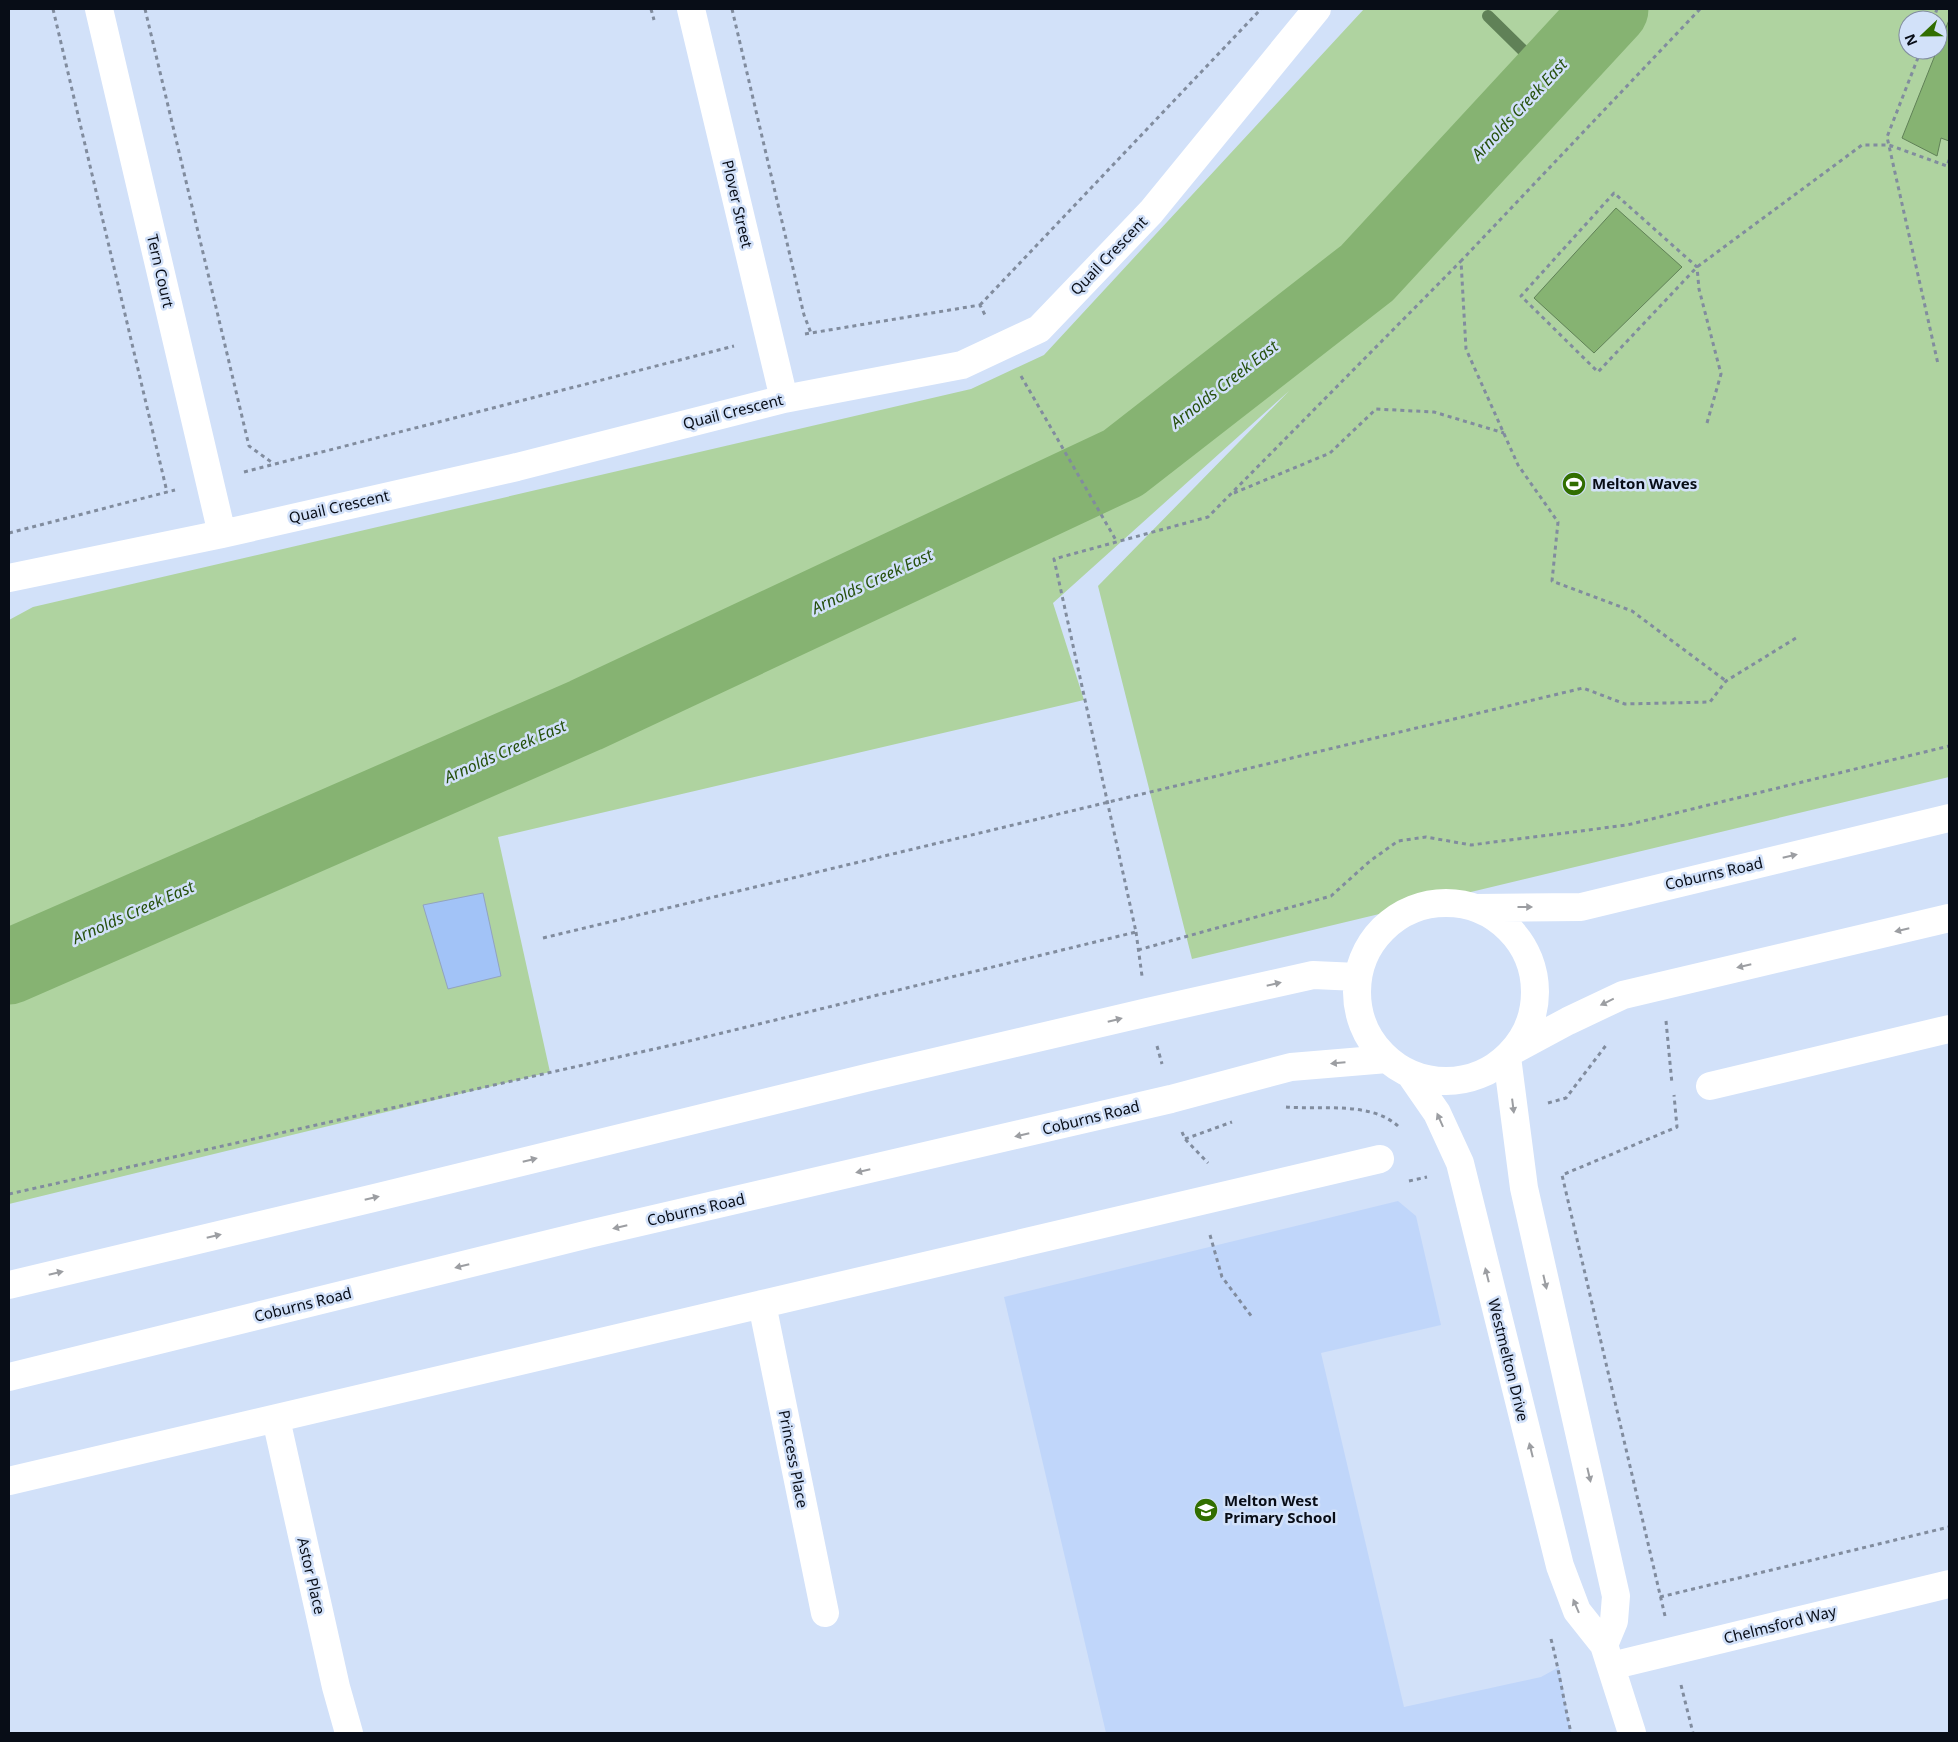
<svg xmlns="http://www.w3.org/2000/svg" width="1958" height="1742" font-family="'Noto Sans',sans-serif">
<rect width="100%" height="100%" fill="#d2e1f9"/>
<path fill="#c0d6fa" d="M 1398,1201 L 1416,1216 L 1441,1325 L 1321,1353 L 1404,1707 L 1541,1677 L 1559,1667 L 1571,1733 L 1106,1733 L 1004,1297 Z"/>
<path fill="#afd3a0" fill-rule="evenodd" d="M 1364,9 L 1949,9 L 1949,777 L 1192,959 L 1098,586 L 1289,391 L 1053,603 L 1084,700 L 498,837 L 550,1072 L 9,1204 L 9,620 L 33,607 L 971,389 L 1044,355 ZM 1908,20 L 1938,20 L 1938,50 L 1908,50 Z"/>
<path fill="#86b372" stroke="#608157" d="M 1949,20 L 1949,141 L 1941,138 L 1937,156 L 1902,138 Z
M 1616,208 L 1682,267 L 1594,353 L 1534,298 Z"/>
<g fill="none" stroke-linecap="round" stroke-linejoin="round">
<path stroke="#608157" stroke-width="12" d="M 1488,16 L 1549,76"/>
<path stroke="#86b372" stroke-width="75" d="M 9,967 L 586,715 L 1123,463 L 1367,273 L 1611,9"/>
</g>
<path fill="#a2c3f7" stroke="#91a3bf" d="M 483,893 L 501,976 L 448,989 L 423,905 Z"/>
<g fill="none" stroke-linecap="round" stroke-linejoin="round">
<path stroke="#818c9e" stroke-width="3" stroke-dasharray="4 4" stroke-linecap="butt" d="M 53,9 L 167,492
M 145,9 L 249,446 L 274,464
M 651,9 L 654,20
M 732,9 L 804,315 L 811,333
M 1700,9 L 1461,261 L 1466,349 L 1518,465 L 1558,522 L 1552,581 L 1632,611 L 1726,681
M 1933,20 L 1937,9
M 1921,50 L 1887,137 L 1938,364
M 980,305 L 1261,9
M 805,334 L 980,305 L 985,315
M 1021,376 L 1117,542
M 1707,423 L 1721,374 L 1699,289 L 1697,267 L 1614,193 L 1521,296 L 1598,372 L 1697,267 L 1862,145 L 1889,145 L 1947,166 L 1949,160
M 244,472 L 734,346
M 1234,493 L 1330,453 L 1376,409 L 1434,412 L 1504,433
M 9,533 L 175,490
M 1136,932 L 1142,976
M 543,938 L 1583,688 L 1625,704 L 1710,702 L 1726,681 L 1796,638
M 1138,950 L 1331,896 L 1370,861 L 1398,841 L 1426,837 L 1471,845 L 1627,825 L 1949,746
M 1666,1021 L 1672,1084
M 1157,1046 L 1162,1064
M 1548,1103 L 1566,1098 L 1607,1044
M 1286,1107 C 1321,1110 1370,1101 1398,1126
M 1182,1132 L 1185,1139 L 1208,1163
M 1185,1139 L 1232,1122
M 1409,1181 L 1427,1177
M 9,1194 L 681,1043 L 1136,932 L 1054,559 L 1208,517 L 1461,261
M 1210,1235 L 1222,1277 L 1252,1317
M 1660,1597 L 1949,1527
M 1665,1616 L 1562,1175 L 1677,1127 L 1674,1095
M 1551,1639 C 1559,1670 1564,1702 1571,1733
M 1681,1685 L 1693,1733"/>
<path stroke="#fff" stroke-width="28" d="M 99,9 L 222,534
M 691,9 L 784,399
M 9,578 L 222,534 L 517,467 L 784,399 L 962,365 L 1039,329 L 1151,212 L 1317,9
M1357 992a89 89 0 1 1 178 0a89 89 0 1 1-178 0Z
M 1476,908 L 1581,907 L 1949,818
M 1514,1050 L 1568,1021 L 1623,995 L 1949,918
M 1507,1057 L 1524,1188 L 1616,1596 L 1614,1621 L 1604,1645
M 1410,1074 L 1437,1113 L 1460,1163 L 1560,1566 L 1577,1611 L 1604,1645 L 1632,1733
M 1710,1086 L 1949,1029
M 9,1285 L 374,1198 L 870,1077 L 1148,1012 L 1313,975 L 1358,977
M 762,1304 L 825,1613
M 9,1377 L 589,1234 L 1171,1099 L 1291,1067 L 1387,1059
M 276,1419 L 336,1687 L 349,1733
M 9,1481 L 1380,1159
M 1611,1666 L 1949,1584"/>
</g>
<defs><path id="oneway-solid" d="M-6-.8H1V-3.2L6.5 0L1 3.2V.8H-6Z" transform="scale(1.25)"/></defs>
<g fill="#9c9ea2">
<use href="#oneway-solid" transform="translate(1790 856) rotate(-13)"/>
<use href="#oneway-solid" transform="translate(1525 907)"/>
<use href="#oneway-solid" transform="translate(1902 930) rotate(167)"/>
<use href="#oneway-solid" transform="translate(1744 966) rotate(167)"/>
<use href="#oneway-solid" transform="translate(1274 984) rotate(-13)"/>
<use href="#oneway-solid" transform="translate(1607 1002) rotate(154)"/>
<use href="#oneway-solid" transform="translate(1115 1020) rotate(-14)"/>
<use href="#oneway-solid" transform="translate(1338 1063) rotate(175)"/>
<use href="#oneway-solid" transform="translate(1513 1106) rotate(83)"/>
<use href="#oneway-solid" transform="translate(1440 1120) rotate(-114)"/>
<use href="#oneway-solid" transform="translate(1022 1135) rotate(167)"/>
<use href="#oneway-solid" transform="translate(530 1160) rotate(-14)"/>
<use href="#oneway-solid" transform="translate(863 1171) rotate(167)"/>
<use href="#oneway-solid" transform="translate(372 1198) rotate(-13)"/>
<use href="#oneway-solid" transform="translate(620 1227) rotate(167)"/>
<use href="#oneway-solid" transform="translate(214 1236) rotate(-13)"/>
<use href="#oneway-solid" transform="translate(462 1266) rotate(166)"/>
<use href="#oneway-solid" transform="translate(56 1273) rotate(-13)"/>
<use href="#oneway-solid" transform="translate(1487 1275) rotate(-104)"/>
<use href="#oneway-solid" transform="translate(1545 1282) rotate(77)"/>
<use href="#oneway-solid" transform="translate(1531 1450) rotate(-104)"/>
<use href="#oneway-solid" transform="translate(1589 1475) rotate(77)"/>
<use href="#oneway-solid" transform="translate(1576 1606) rotate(-113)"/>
</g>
<defs>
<g id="stadium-disc" transform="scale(1.25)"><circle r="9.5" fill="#316e00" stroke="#d2e1f9"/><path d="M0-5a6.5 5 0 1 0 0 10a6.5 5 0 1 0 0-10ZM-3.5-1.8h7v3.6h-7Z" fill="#fff"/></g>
<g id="school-disc" transform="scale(1.25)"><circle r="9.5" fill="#316e00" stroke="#d2e1f9"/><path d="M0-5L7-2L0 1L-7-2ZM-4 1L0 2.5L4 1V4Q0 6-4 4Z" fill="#fff"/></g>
</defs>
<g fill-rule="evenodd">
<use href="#stadium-disc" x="1574" y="484"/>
<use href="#school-disc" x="1206" y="1510"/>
</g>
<g text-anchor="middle" stroke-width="5" stroke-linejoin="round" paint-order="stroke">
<g font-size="15" fill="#080d17" stroke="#d2e1f9">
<text transform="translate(737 204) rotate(77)" y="5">Plover Street</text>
<text transform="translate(1109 256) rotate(-46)" y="5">Quail Crescent</text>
<text transform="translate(160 271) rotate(77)" y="5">Tern Court</text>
<text transform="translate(733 412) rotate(-14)" y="5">Quail Crescent</text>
<text transform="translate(339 507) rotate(-13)" y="5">Quail Crescent</text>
<text transform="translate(1714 874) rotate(-13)" y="5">Coburns Road</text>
<text transform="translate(1091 1118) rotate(-14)" y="5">Coburns Road</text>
<text transform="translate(696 1210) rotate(-13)" y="5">Coburns Road</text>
<text transform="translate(303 1305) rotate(-14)" y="5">Coburns Road</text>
<text transform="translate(1508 1360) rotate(76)" y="5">Westmelton Drive</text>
<text transform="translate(793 1459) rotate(79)" y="5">Princess Place</text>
<text transform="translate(311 1576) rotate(77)" y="5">Astor Place</text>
<text transform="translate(1780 1625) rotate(-14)" y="5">Chelmsford Way</text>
</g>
<g font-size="15" font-weight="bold" fill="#080d17" stroke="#d2e1f9" text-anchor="start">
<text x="1592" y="489">Melton Waves</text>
<text x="1224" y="1506">Melton West<tspan x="1224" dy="17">Primary School</tspan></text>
</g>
<g font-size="16" font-style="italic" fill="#26500c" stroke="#d2e1f9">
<text transform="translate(1519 109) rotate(-47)" y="6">Arnolds Creek East</text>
<text transform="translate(1224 384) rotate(-38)" y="6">Arnolds Creek East</text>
<text transform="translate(872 581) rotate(-25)" y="6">Arnolds Creek East</text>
<text transform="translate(505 751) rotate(-24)" y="6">Arnolds Creek East</text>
<text transform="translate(133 912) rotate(-24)" y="6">Arnolds Creek East</text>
</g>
</g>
<rect width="1958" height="1742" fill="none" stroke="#080d17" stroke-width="20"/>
<g transform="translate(1923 35) rotate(248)"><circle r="24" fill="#d2e1f9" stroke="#818c9f"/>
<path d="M0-4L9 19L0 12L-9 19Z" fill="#316e00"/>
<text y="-8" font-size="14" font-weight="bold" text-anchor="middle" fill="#080d17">N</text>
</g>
</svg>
